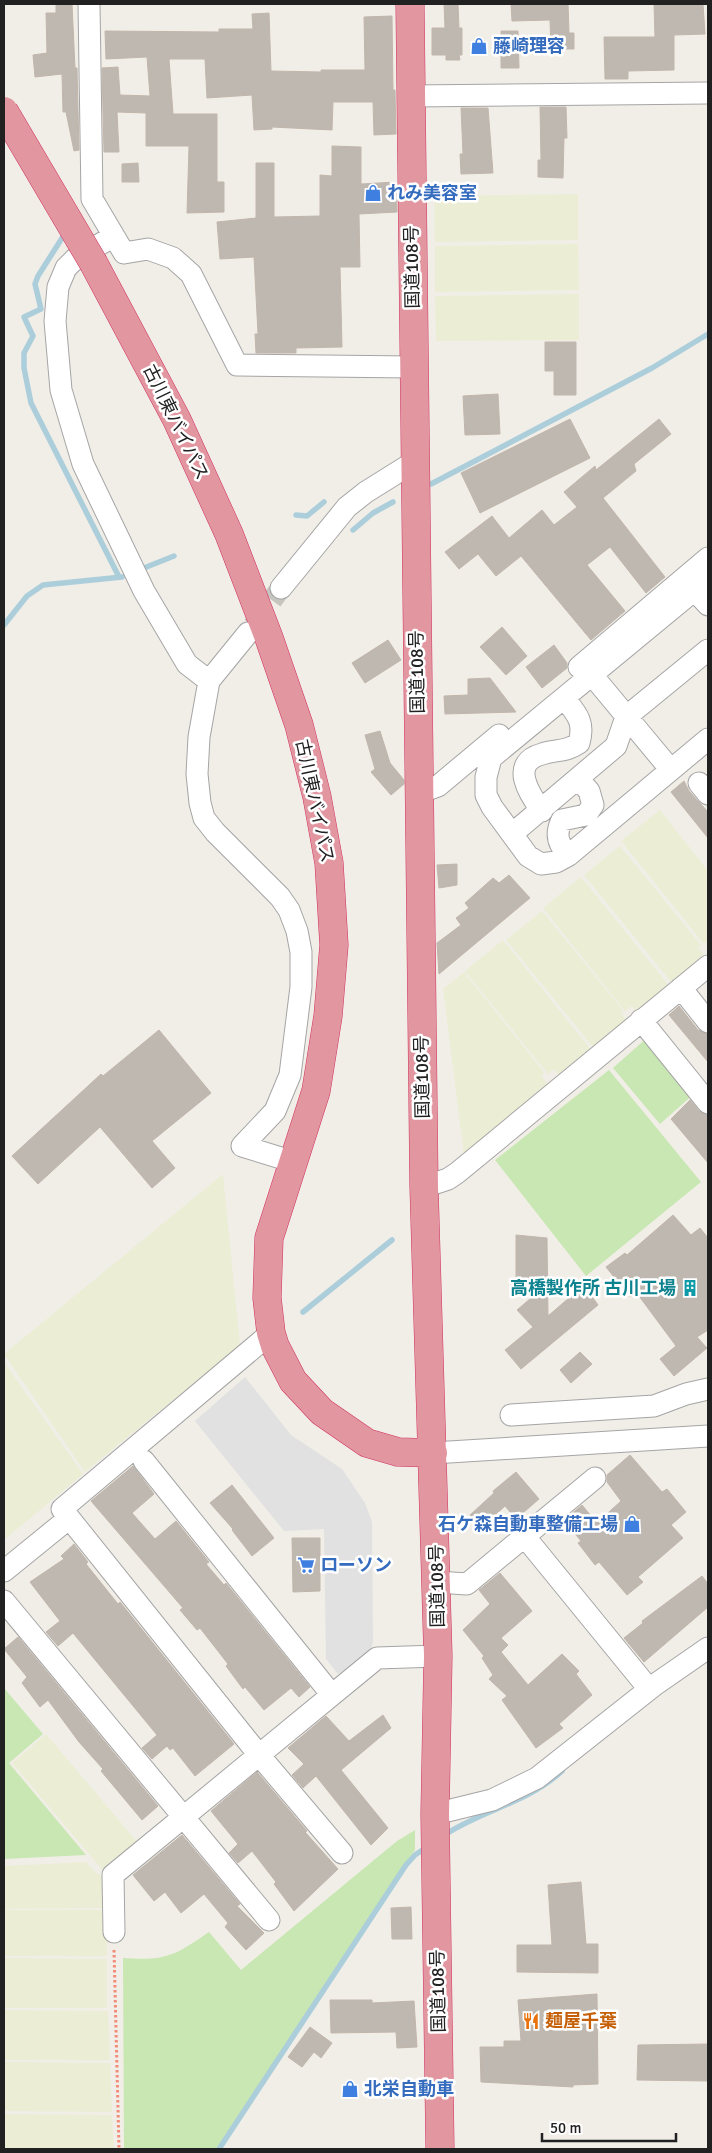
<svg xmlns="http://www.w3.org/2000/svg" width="712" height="2153" font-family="Signika,'Noto Sans JP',sans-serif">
<rect width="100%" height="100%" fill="#f1eee8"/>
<path fill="#ebeed5" d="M 578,194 L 578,240 L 435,242 L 434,196 Z
M 578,244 L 579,290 L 435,292 L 435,246 Z
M 579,294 L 579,340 L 436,341 L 435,296 Z
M 660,810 L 708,871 L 708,940 L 704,944 L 621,841 Z
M 620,846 L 701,945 L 698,948 L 705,956 L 672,983 L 584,875 Z
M 581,877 L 670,987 L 638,1013 L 632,1006 L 625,1011 L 543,908 Z
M 542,911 L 623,1010 L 621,1013 L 627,1021 L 594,1048 L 506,940 Z
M 503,940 L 592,1051 L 560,1077 L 554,1069 L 548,1074 L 465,971 Z
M 464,972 L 544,1072 L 542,1077 L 549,1086 L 464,1155 L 443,989 Z
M 223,1174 L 240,1345 L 85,1472 L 4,1354 Z
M 4,1362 L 83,1474 L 4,1540 Z
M 46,1734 L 139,1844 L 105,1873 L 12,1763 Z
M 86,1862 L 95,1872 L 102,1876 L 107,1908 L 4,1909 L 4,1866 Z
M 4,1910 L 107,1910 L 107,1956 L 4,1956 Z
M 4,1958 L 107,1959 L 107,2008 L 4,2008 Z
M 4,2010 L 108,2011 L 110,2060 L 4,2060 Z
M 4,2062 L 110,2063 L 112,2112 L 4,2111 Z
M 4,2114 L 112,2115 L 114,2149 L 4,2149 Z"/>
<path fill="#c9e7b2" d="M 649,1036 L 695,1093 L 660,1124 L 613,1068 Z
M 609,1070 L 701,1182 L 586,1276 L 495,1160 Z
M 4,1688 L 43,1734 L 9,1763 L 86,1855 L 4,1859 Z
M 415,1830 L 415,1850 L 216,2149 L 124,2149 L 123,1958 C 166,1961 174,1956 209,1932 L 241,1970 L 397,1841 Z"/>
<path fill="#e1e1e1" d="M 245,1377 L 291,1435 L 342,1469 L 365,1503 L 372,1522 L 373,1642 L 369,1656 L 338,1674 L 326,1659 L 324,1529 L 284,1531 L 195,1421 Z"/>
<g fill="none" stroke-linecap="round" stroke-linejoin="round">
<path stroke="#accedb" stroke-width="5.5" d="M 64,235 L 38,276 L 35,284 L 41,309 L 24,317 L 33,336 L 24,353 L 24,368 L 31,403 L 119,577
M 431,484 L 652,368 L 708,334
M 296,515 L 307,516 L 324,502
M 353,530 L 373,513 L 393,502
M 144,568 L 174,556
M 4,625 L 27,596 L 43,585 L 122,577
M 303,1312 L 392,1240
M 443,1836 C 481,1810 526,1804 562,1771
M 219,2149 L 406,1865 L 415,1855 L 427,1847"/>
</g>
<path fill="#beb8b1" stroke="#c2b6ab" d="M 56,4 L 72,4 L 75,68 L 77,68 L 79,150 L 74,151 L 66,112 L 63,112 L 62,74 L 35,77 L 33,55 L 47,53 L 46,13 L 56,13 Z
M 444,4 L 458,4 L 459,28 L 462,28 L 462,55 L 459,55 L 460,60 L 446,60 L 446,55 L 432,55 L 432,28 L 445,28 Z
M 511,4 L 568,4 L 569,33 L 574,33 L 574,49 L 551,49 L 550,20 L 512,21 Z
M 654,4 L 703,4 L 705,34 L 674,35 L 674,70 L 628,71 L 628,79 L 605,79 L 604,37 L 655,37 Z
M 269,13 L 271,71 L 321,72 L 321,70 L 365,70 L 364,17 L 392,16 L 393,90 L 395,90 L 396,134 L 374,135 L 373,102 L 333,102 L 332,130 L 272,127 L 272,129 L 254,130 L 252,95 L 207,98 L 205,59 L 169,59 L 173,114 L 217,114 L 217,182 L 224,182 L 224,212 L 187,213 L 189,146 L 146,146 L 146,113 L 117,112 L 119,152 L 104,152 L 102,68 L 118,67 L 120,95 L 150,96 L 147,57 L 106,59 L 105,31 L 219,32 L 219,29 L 253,29 L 252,14 Z
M 501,31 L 518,31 L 519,68 L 501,68 Z
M 540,107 L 566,107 L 567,138 L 564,138 L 563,178 L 538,177 L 538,160 L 541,160 Z
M 461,108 L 488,108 L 493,173 L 461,174 L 460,154 L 463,154 Z
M 332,146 L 361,147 L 361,184 L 396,182 L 397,212 L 359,214 L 360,267 L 340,267 L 342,347 L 296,348 L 296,353 L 256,353 L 255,334 L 258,334 L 254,257 L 220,259 L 217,222 L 256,218 L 256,163 L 274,163 L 274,217 L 320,216 L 320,175 L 332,176 Z
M 138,163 L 139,182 L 122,182 L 122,164 Z
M 545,342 L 576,342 L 576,395 L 554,395 L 554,371 L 545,371 Z
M 498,394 L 500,434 L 465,435 L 463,396 Z
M 570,419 L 590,458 L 480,513 L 461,473 Z
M 659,419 L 671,434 L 634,464 L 636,471 L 603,498 L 665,577 L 646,593 L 610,547 L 587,565 L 625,611 L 591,640 L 521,556 L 496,576 L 478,554 L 459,569 L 445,552 L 492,516 L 509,538 L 542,510 L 554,525 L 577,507 L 564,492 L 595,466 L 596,470 Z
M 502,627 L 527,656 L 506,675 L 480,647 Z
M 388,640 L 401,660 L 365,683 L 352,663 Z
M 554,645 L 567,663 L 567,668 L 542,688 L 526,667 Z
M 490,678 L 516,712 L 445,714 L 444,696 L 468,695 L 468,679 Z
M 380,731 L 390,763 L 404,780 L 404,784 L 391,795 L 371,772 L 375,769 L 365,735 Z
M 684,781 L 689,791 L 708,812 L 708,838 L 671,792 Z
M 457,864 L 457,885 L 439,888 L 437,865 Z
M 509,875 L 530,898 L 439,974 L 437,943 L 461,925 L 456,918 L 469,908 L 465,903 L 493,878 L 499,883 Z
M 679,1006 L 698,1030 L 708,1034 L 708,1062 L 669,1015 Z
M 159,1030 L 211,1093 L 152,1141 L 175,1168 L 152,1188 L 100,1127 L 38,1184 L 12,1156 L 101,1074 L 103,1076 Z
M 690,1100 L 699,1111 L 708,1115 L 708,1163 L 671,1119 Z
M 673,1215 L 691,1235 L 700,1228 L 708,1238 L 708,1330 L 697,1337 L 707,1348 L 674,1376 L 660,1359 L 676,1346 L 636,1292 L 630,1297 L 606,1267 L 625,1253 L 627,1255 Z
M 516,1235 L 547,1238 L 548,1316 L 584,1285 L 598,1305 L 521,1369 L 505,1350 L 533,1327 L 517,1310 L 544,1287 L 516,1288 Z
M 580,1352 L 592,1364 L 571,1383 L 560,1370 Z
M 630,1455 L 662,1492 L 667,1489 L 686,1512 L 671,1525 L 683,1538 L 638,1577 L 643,1582 L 627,1595 L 599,1562 L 595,1565 L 578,1543 L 581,1541 L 564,1520 L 582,1505 L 597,1523 L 621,1501 L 607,1482 L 607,1475 Z
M 133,1466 L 154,1494 L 132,1513 L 155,1539 L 176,1521 L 209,1562 L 206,1564 L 224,1585 L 226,1583 L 310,1687 L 299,1697 L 291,1688 L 264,1710 L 245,1687 L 243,1689 L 226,1666 L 228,1664 L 200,1628 L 197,1630 L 180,1610 L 183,1608 L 91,1501 Z
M 516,1472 L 539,1499 L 516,1519 L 505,1506 L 482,1527 L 470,1515 L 494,1493 L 493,1491 Z
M 232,1485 L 274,1538 L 252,1556 L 232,1530 L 233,1529 L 210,1503 Z
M 292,1538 L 320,1538 L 320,1591 L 293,1592 Z
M 74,1544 L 88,1562 L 86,1564 L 118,1604 L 120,1602 L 234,1744 L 195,1776 L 173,1748 L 170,1750 L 167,1746 L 152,1759 L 142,1748 L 157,1735 L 73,1633 L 58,1646 L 46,1632 L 60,1621 L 30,1582 L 64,1559 L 61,1556 Z
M 500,1573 L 532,1611 L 501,1638 L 508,1645 L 501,1652 L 528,1685 L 562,1654 L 579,1671 L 576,1674 L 592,1695 L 559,1724 L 563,1728 L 536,1748 L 502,1700 L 507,1696 L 489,1679 L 493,1675 L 482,1658 L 484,1656 L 463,1630 L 490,1604 L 479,1590 Z
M 702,1576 L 708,1584 L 708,1607 L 644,1662 L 624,1638 L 643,1623 L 642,1621 Z
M 18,1637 L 158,1806 L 142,1820 L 101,1771 L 103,1769 L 79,1742 L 48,1700 L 40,1707 L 22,1683 L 27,1677 L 4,1649 Z
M 383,1715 L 391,1728 L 341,1770 L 388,1828 L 371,1845 L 316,1776 L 303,1788 L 292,1775 L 304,1764 L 288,1748 L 326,1716 L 349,1741 Z
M 257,1772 L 307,1831 L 305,1832 L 338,1869 L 294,1911 L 274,1884 L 276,1882 L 252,1851 L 238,1863 L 229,1853 L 238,1844 L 211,1811 Z
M 182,1835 L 240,1904 L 237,1906 L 264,1933 L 246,1950 L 225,1927 L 228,1923 L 204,1894 L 181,1913 L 165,1892 L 154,1901 L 133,1875 Z
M 581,1882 L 586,1944 L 598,1944 L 598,1973 L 517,1972 L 517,1945 L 552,1945 L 548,1885 Z
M 411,1907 L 412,1939 L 392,1939 L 391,1908 Z
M 597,1994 L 598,2084 L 573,2085 L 573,2087 L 481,2082 L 480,2047 L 504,2047 L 504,2041 L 521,2041 L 518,2000 Z
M 330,2000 L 372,2000 L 372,2003 L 414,2001 L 417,2047 L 397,2048 L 396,2032 L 331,2033 Z
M 310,2027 L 332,2043 L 321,2058 L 314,2052 L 302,2067 L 288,2057 Z
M 708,2044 L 708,2081 L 637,2080 L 638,2045 Z"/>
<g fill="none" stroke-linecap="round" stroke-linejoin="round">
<path stroke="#c7c5c0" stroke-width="21" stroke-dasharray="21 11" stroke-linecap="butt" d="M 253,626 L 281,588"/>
<g stroke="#a5a5a5" stroke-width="23">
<path id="minor" d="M 89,4 L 92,199 L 124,253 L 148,249 L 173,258 L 191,274 L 237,365 L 413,367
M 411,96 L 708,93
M 114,236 L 75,259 L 66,268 L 58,287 L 55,321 L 61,390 L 83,464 L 144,591 L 187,664 L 209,681
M 708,579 L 491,758 L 486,777 L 486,795 L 492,807 L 528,856 L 541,864 L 556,862 L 569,855 L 708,739
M 685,580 L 708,605
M 281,588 L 347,507 L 366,492 L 414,462
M 248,633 L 209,681 L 199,737 L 197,774 L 200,803 L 204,818 L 215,832 L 280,897 L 289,910 L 297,931 L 301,952 L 301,987 L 290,1075 L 275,1111 L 242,1146 L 294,1162
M 579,667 L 708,558
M 592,675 L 671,770
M 699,783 L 708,794
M 419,793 L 438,786 L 499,735
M 542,811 C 529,794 509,763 542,754 C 556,749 564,753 579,743 C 585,722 577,714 564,698
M 512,834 L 616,746 L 626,717 L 708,650
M 569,855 C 557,844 555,834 562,820 L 586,815 L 593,805 L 589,791 L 578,779
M 681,988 L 708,1022
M 641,1020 L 708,1103
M 424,1187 L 448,1179 L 457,1173 L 708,966
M 271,1333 L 62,1509 L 259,1755 L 342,1853
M 511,1415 L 654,1406 L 686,1394 L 708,1389
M 433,1453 L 708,1436
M 144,1461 L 332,1695
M 525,1537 L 649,1689
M 4,1571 L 68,1519
M 437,1582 L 467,1584 L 595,1478
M 4,1601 L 269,1920
M 435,1814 L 492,1800 L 537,1778 L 656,1684 L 708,1648
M 114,1932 L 113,1875 L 377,1658 L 438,1656"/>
</g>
<g stroke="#d13361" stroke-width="29">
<path id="highway" d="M 410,4 L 424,1187 L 438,1656 L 435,1814 L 440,2149
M 94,264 L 177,420 L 229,534 L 269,638 L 299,725 L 317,797 L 329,863 L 334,945 L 328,1016 L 316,1091 L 269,1238 L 267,1298 L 271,1333 L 275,1346 L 293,1381 L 322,1412 L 367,1443 L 398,1452 L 433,1453"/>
</g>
<path stroke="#f28b78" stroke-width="3" stroke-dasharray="2.5 2.5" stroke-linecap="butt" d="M 114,1950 L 119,2149"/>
<use href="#minor" stroke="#fff" stroke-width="21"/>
<use href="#highway" stroke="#e296a0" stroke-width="28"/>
<g stroke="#d13361" stroke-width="29" stroke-linecap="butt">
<path id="highway-bridge" d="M 4,111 L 94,264"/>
</g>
<use href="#highway-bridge" stroke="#e296a0" stroke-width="28"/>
</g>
<defs>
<g id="shop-bare" transform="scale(1.35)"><path d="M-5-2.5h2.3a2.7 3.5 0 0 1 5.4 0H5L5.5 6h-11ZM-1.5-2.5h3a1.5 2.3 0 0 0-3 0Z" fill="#3f7fe0" stroke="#fff" stroke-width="2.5" paint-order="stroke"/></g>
<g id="building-bare" transform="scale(1.35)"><path d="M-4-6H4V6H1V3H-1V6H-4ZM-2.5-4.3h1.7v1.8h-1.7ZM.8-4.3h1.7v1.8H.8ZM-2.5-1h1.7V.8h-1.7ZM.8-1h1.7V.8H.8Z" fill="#0f9aa8" stroke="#fff" stroke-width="2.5" paint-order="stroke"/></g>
<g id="supermarket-bare" transform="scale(1.35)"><path d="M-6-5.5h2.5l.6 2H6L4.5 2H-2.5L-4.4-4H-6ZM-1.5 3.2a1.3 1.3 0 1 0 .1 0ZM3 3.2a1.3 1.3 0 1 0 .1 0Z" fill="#3f7fe0" stroke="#fff" stroke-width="2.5" paint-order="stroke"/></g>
<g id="restaurant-bare" transform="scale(1.35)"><path d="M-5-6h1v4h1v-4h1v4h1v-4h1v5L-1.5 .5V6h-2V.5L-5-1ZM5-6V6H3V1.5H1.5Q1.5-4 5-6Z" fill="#e8710a" stroke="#fff" stroke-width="2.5" paint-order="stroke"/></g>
</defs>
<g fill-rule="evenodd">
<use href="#shop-bare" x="479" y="46"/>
<use href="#shop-bare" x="373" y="193"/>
<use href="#building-bare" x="690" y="1288"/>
<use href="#shop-bare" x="632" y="1524"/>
<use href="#supermarket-bare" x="306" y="1565"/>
<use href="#restaurant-bare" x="531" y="2021"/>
<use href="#shop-bare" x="350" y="2089"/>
</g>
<g text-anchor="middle" stroke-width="5" stroke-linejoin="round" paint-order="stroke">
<g font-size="18" font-weight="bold" fill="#366cbe" stroke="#fff" text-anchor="start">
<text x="493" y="52">藤崎理容</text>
<text x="387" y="199">れみ美容室</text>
<text x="618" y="1530" text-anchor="end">石ケ森自動車整備工場</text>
<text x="320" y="1571">ローソン</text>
<text x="364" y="2095">北栄自動車</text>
</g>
<g font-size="18" fill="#212121" stroke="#fff">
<text transform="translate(412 267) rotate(-91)" y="6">国道108号</text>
<text transform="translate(176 422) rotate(64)" y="6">古川東バイパス</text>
<text transform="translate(417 672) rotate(-91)" y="6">国道108号</text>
<text transform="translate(315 801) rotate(78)" y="6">古川東バイパス</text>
<text transform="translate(422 1077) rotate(-91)" y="6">国道108号</text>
<text transform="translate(437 1586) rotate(-91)" y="6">国道108号</text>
<text transform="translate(438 1991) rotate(-91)" y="6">国道108号</text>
</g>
<g font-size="18" font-weight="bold" fill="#0d838f" stroke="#fff" text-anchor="end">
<text x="676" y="1294">高橋製作所 古川工場</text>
</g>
<g font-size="18" font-weight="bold" fill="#c56008" stroke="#fff" text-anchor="start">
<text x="545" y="2027">麺屋千葉</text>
</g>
</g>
<rect width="712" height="2153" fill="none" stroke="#212121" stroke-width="10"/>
<path d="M542 2133v8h134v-8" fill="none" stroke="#212121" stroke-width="2.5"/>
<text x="550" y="2133" font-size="15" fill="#212121" stroke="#ffffff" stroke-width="4" paint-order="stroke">50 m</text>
</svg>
